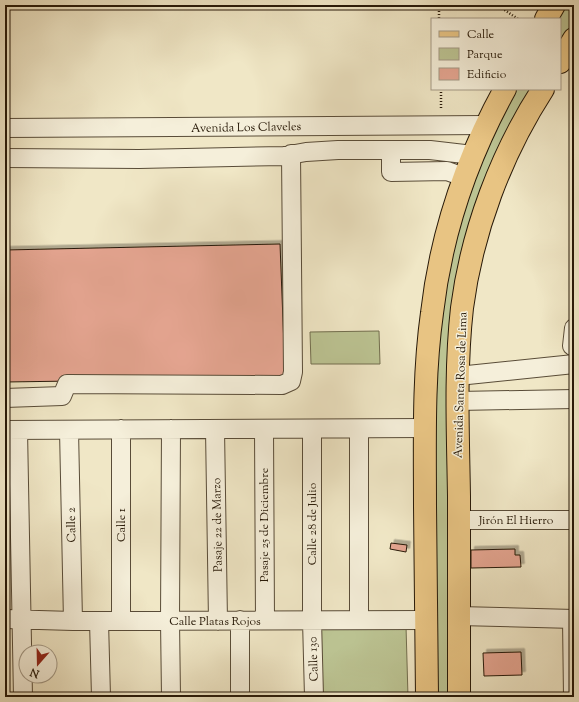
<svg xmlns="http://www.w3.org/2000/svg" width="579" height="702" font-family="'Sorts Mill Goudy',serif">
<defs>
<filter id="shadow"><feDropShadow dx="3.5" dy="-3.5" stdDeviation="0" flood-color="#0004"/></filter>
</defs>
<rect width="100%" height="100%" fill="#f0e7c6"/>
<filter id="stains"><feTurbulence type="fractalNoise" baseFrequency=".005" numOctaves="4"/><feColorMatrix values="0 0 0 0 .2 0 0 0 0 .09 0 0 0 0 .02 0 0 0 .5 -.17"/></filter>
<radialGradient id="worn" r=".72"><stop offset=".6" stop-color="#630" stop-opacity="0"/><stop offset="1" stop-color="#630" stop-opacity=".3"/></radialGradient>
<path fill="#bcc493" stroke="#726e4e" d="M 566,5 L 574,5 L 574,27 L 560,50 L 560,19 L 558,19 Z
M 514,89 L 536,89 L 467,255 L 451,697 L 433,697 L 435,342 L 460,211 Z
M 379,331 L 380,364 L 311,364 L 310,332 Z
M 406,626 L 408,697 L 320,697 L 321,628 Z"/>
<path fill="#e5a591" stroke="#271908" filter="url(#shadow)" d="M 280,244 L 285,372 L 279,378 L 5,382 L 5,250 Z
M 391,543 L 407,545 L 406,552 L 390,549 Z
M 515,549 L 515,555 L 520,555 L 521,567 L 471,568 L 471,550 Z
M 521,652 L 522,675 L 484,676 L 483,653 Z"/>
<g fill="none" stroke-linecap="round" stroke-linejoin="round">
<g stroke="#594c38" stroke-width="20">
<path id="minor" d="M 5,128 L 486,125
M 391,151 L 391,172 L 447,171 L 464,177
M 5,158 L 139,159 L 284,156 L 306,152 L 338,150 L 430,150 L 473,155
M 572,346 L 574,328
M 458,376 L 574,364
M 5,398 L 62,396 L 67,384 L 282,385 L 291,381 L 293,372 L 291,154
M 458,401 L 574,399
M 121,429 L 121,621
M 171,429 L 170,621 L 171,697
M 215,429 L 218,621
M 264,429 L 265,620
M 312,429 L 312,620 L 314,697
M 359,429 L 359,620
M 5,430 L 424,428
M 18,430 L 23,697
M 69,430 L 73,621
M 459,520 L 574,520
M 459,616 L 574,619
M 5,619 L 73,621 L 426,620
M 572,619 L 573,697
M 240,620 L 240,697
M 99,621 L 101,697"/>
</g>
<g stroke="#271908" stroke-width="24">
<path id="major" d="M 546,19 L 554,5
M 560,62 L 574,39
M 427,697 C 426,633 426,570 425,506 C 425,442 423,377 432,313 C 441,234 467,158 505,89
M 459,697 C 459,630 459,563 459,496 C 458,434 455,370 462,308 C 472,231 501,154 543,89"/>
</g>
<path stroke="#271908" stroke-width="2.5" stroke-dasharray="1 2" stroke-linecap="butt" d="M 439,5 L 439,19
M 497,5 L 518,19
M 441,89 L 441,110"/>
<use href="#minor" stroke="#f5efda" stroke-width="18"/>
<use href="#major" stroke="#e8c483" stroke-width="22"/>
</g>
<g text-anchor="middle" stroke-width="3" stroke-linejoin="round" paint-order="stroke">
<g font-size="12" fill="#271908" stroke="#f5efda">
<text transform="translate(246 127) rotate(-1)" y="4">Avenida Los Claveles</text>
<text transform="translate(460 385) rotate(-88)" y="4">Avenida Santa Rosa de Lima</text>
<text x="516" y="524">Jirón El Hierro</text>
<text transform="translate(312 524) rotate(-90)" y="4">Calle 28 de Julio</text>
<text transform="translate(71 525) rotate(-91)" y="4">Calle 2</text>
<text transform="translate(121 525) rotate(-90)" y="4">Calle 1</text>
<text transform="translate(217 525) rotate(-91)" y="4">Pasaje 22 de Marzo</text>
<text transform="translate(264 525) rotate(-90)" y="4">Pasaje 25 de Diciembre</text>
<text x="215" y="625">Calle Platas Rojos</text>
<text transform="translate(313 659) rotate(-92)" y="4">Calle 130</text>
</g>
</g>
<rect width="579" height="702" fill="none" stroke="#f0e7c6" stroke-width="20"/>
<rect x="6" y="6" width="567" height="690" fill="none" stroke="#271908" stroke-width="2"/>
<rect x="10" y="10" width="559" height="682" fill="none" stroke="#271908"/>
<rect x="431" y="18" width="130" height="72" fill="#f5efda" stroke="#a39986"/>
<rect x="439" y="31" width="20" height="6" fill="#e8c483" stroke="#a39986"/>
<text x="467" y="38" font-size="12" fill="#271908">Calle</text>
<rect x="439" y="48" width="20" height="12" fill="#bcc493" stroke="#a39986"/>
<text x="467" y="58" font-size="12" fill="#271908">Parque</text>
<rect x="439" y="68" width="20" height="12" fill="#e5a591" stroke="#a39986"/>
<text x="467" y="78" font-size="12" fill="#271908">Edificio</text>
<g transform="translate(38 664) rotate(200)"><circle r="19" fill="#f5efda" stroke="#a39986"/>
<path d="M0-3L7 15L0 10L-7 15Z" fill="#8f2418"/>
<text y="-6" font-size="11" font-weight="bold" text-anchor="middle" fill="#271908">N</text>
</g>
<rect width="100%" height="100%" filter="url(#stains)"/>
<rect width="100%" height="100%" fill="url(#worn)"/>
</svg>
